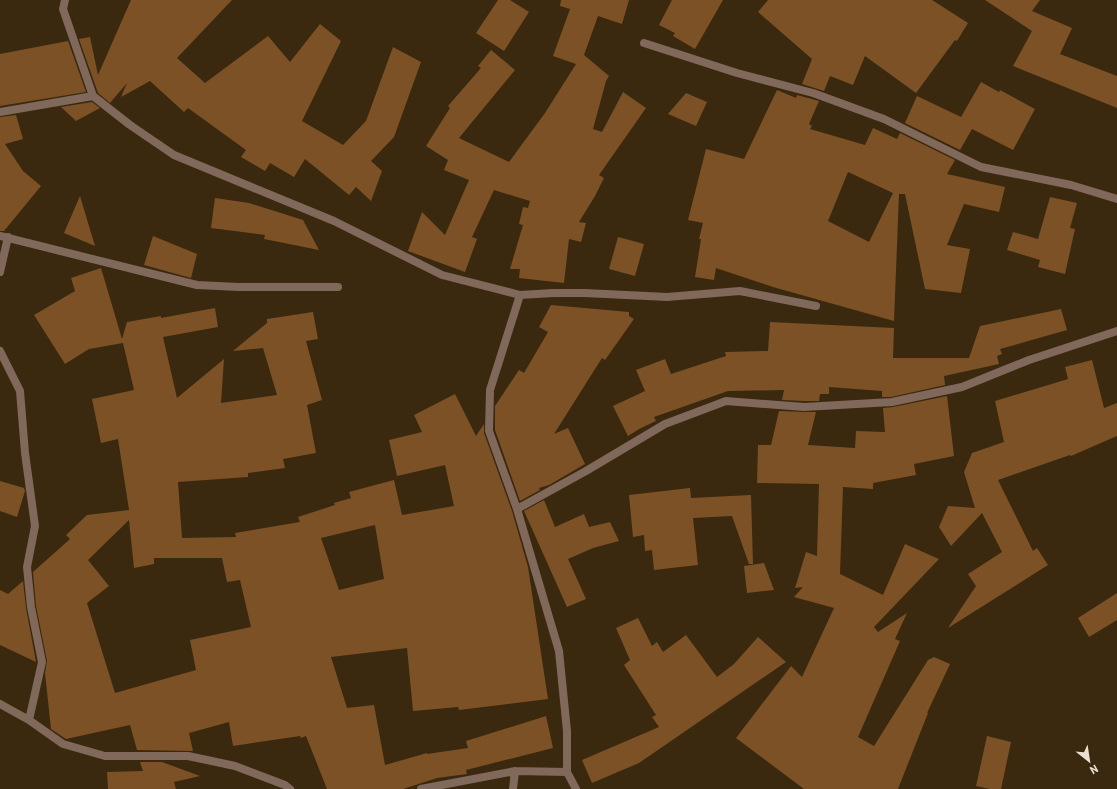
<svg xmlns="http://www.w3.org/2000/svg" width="1117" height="789" font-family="Barlow,sans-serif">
<rect width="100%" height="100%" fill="#3a290f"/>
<path fill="#7c5126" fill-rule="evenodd" d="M 131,0 L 232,0 L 177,58 L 205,83 L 268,36 L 290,62 L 320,24 L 341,41 L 302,121 L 343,145 L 366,121 L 393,47 L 421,62 L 394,137 L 371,161 L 382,171 L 371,201 L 356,187 L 349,195 L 305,159 L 294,177 L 270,163 L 265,171 L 241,157 L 246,150 L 188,108 L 184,112 L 150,81 L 121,97 L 127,83 L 110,103 L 98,93 L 79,39 L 90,37 L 98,75 Z
M 498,0 L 510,0 L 529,12 L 504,51 L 476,33 Z
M 561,0 L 629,0 L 622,24 L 598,16 L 584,55 L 609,76 L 606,81 L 593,129 L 602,132 L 623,92 L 646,108 L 599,175 L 604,178 L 595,196 L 579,222 L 586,223 L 581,242 L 569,239 L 564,283 L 519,278 L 520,269 L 510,269 L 523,225 L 519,224 L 523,207 L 528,208 L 530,201 L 494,190 L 472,237 L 477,239 L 465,272 L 408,251 L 422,212 L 445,235 L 469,180 L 444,170 L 448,160 L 426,146 L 450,108 L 448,106 L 481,68 L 478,66 L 491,50 L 515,70 L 459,138 L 509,162 L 545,113 L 576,64 L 553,56 L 570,9 L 560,6 Z
M 672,0 L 723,0 L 695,49 L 673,36 L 675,33 L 659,25 Z
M 768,0 L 932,0 L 968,23 L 957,41 L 955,40 L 916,93 L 865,56 L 853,85 L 830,76 L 824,91 L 802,84 L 812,59 L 758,12 Z
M 985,0 L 1040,0 L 1032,11 L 1072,28 L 1060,54 L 1117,76 L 1117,108 L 1013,66 L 1032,31 Z
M 68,41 L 86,92 L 0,106 L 0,54 Z
M 981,82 L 999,92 L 1000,90 L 1035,109 L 1013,150 L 972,129 L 960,150 L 905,123 L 917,96 L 961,117 Z
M 777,90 L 796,98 L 797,95 L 819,101 L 809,124 L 812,126 L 810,129 L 865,145 L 873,128 L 897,139 L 900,133 L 955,160 L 947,174 L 1005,187 L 999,212 L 964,204 L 947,245 L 970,249 L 961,293 L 925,289 L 905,194 L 899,194 L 894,321 L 773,287 L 716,268 L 714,280 L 695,277 L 701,239 L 699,239 L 703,223 L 688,220 L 706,149 L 744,159 ZM 848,172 L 893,193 L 869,242 L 828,221 Z
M 686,93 L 707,102 L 696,126 L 668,114 Z
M 92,102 L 100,108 L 76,121 L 61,107 Z
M 16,115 L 23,139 L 5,144 L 23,171 L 41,186 L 4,231 L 0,231 L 0,117 Z
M 80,196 L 95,246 L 64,233 Z
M 1050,197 L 1077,203 L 1070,228 L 1075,229 L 1065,274 L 1038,267 L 1040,260 L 1007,250 L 1013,232 L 1038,239 Z
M 215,198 L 249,203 L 303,220 L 319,250 L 264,239 L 265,235 L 211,228 Z
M 153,236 L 197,254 L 191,278 L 144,265 Z
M 618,237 L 644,244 L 635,276 L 609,269 Z
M 101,268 L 122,339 L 127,322 L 161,316 L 161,318 L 215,308 L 218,327 L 163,337 L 177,398 L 224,359 L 221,403 L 277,395 L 263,348 L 233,351 L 267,323 L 267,319 L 313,312 L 318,339 L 306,341 L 322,400 L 307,405 L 316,453 L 283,459 L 285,468 L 248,473 L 248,477 L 178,482 L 182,538 L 236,537 L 235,533 L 300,522 L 298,517 L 335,505 L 334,503 L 351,498 L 349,492 L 394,480 L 402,515 L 454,506 L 445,465 L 397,476 L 389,440 L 422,432 L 414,415 L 455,394 L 476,436 L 484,424 L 484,433 L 512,511 L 528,567 L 548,699 L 459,710 L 458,707 L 413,711 L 407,648 L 331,657 L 347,708 L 374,705 L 385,765 L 427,753 L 427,754 L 468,748 L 466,741 L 546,716 L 553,748 L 466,770 L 467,774 L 437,778 L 403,789 L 327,789 L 306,736 L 301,738 L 300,736 L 233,746 L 229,722 L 189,733 L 193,751 L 137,750 L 130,725 L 66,739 L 51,729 L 45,673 L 47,661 L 36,606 L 33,572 L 70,539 L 66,535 L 87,515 L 129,510 L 118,439 L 101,443 L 92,399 L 134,390 L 123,343 L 89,349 L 65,364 L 34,315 L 75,291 L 71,278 ZM 129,520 L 134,568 L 154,564 L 154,558 L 222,558 L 227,582 L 240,580 L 251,627 L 190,640 L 196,670 L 115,693 L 87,603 L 109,586 L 88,560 ZM 375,525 L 384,579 L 339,590 L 321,538 Z
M 551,305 L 629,312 L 629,316 L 634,319 L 605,360 L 602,358 L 554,434 L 568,428 L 585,464 L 549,485 L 539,488 L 540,490 L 520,501 L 495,430 L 495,406 L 519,370 L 524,373 L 548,332 L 539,327 Z
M 1061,309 L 1067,330 L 1000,349 L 1002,354 L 997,356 L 999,364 L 944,376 L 945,385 L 891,397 L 882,397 L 882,391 L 829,387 L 829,394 L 820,394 L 819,401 L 804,401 L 782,400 L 784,390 L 728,391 L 654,417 L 656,421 L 639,429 L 628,436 L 613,406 L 645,391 L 636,370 L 665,359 L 671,374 L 726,356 L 725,352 L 768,351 L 770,322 L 894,328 L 893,358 L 969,358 L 980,326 Z
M 1092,360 L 1104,408 L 1117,403 L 1117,436 L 1071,456 L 1070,455 L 998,480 L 1033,551 L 1037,548 L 1048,565 L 948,628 L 976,586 L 968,574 L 1002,552 L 982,513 L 951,546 L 939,527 L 948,506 L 975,508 L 964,472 L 972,453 L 1004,442 L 995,401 L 1068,379 L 1065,367 Z
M 947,396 L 954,456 L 914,464 L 916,475 L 873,483 L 873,489 L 843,487 L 840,574 L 883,595 L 905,544 L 939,559 L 874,627 L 878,632 L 907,613 L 895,639 L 900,641 L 858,737 L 874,746 L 928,660 L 934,657 L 950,664 L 927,713 L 928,713 L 898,789 L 804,789 L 736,738 L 791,666 L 802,677 L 834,608 L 794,597 L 803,587 L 795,588 L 806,552 L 817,556 L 819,484 L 757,483 L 758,445 L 771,445 L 779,411 L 804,412 L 816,412 L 808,445 L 855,448 L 856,431 L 885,432 L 883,408 L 893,407 Z
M 0,481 L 24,488 L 25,491 L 17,517 L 0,511 Z
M 690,488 L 691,498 L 751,495 L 753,564 L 749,564 L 732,516 L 693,518 L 698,565 L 654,570 L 652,550 L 645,551 L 644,535 L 633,537 L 629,495 Z
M 544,500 L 555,527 L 584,514 L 589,527 L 610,522 L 619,541 L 593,548 L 568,559 L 586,599 L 567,607 L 524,511 Z
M 764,563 L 774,590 L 747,593 L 744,566 Z
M 23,581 L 26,608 L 36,662 L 0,645 L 0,590 L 8,594 Z
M 1117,593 L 1117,620 L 1089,637 L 1078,618 Z
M 638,618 L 652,646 L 657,642 L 663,652 L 686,635 L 717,677 L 734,664 L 758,637 L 786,662 L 639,763 L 592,783 L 582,760 L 659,727 L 652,717 L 656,715 L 624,665 L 630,660 L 616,628 Z
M 987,736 L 1011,742 L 1001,789 L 990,789 L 976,786 Z
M 140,762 L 162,762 L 200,776 L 174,782 L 176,789 L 108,789 L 107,772 L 143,771 Z"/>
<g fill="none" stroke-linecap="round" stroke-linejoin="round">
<path stroke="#80685b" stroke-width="8" d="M 65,0 L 63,9 L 93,96 L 130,125 L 174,155 L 334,221 L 442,275 L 520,295 L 553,293 L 585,293 L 667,297 L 740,291 L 816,306
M 644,43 L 737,73 L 813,93 L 884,119 L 981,167 L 1071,185 L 1117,199
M 0,112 L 93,96
M 0,236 L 197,285 L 239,287 L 338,287
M 0,272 L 8,237
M 520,295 L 490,390 L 489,431 L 517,509 L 559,651 L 567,731 L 567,772 L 576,789
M 0,351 L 20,391 L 25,453 L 35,526 L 27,567 L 31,607 L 42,662 L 29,720 L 63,744 L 105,756 L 188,756 L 235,766 L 285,785 L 290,789
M 517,509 L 586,471 L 665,424 L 726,401 L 804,407 L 892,402 L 962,387 L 1029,360 L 1117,331
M 0,704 L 29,720
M 421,789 L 515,771 L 567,772
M 513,789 L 515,771"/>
</g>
<g transform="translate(1089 761) rotate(150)" stroke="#3a290f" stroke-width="3" paint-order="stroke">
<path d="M0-3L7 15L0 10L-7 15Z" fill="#eadfd0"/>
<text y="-6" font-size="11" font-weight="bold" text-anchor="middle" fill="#eadfd0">N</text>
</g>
</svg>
